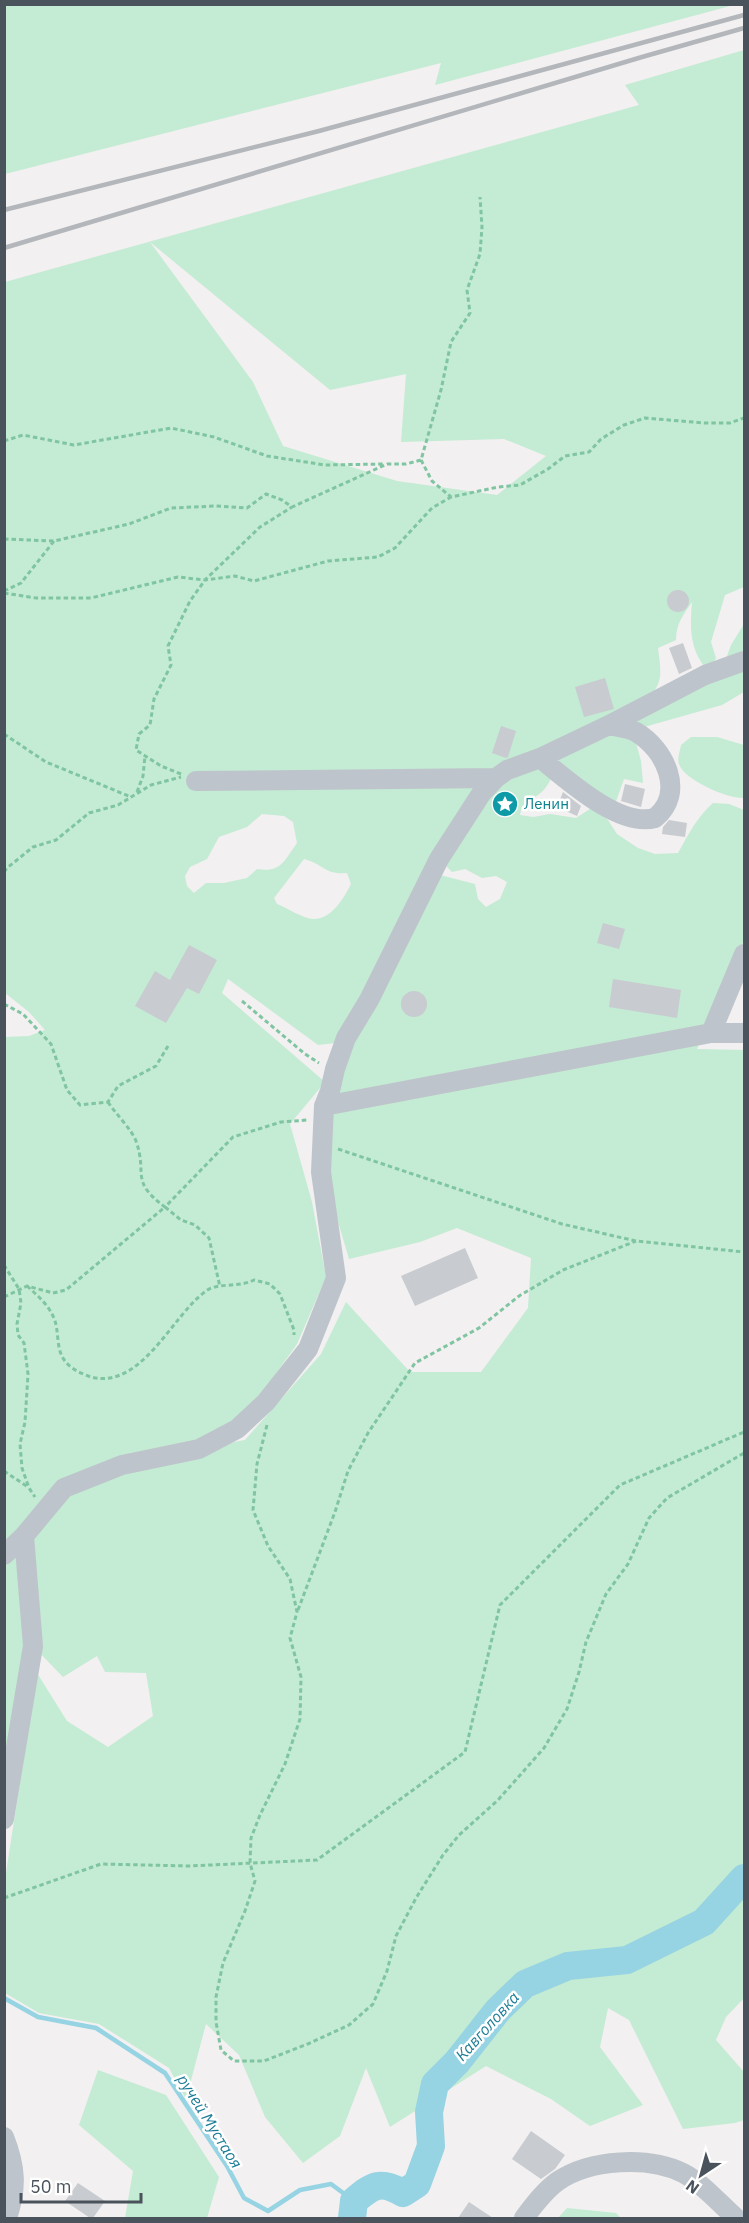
<svg xmlns="http://www.w3.org/2000/svg" width="749" height="2223" font-family="'IBM Plex Sans',sans-serif">
<rect width="100%" height="100%" fill="#f2f0f0"/>
<path fill="#c4ebd3" fill-rule="evenodd" d="M 5,4 L 734,4 L 734,5 L 435,85 L 441,63 L 5,174 Z
M 744,50 L 744,587 L 725,595 L 711,642 L 716,658 L 713,663 L 706,669 C 689,648 690,626 692,602 C 683,615 676,624 676,640 L 658,648 C 659,658 662,672 659,681 C 654,703 610,721 591,730 C 607,734 621,734 636,743 L 641,761 L 643,783 L 624,779 L 614,807 L 588,792 L 548,759 L 547,753 L 502,770 L 480,788 L 439,850 L 367,999 L 344,1038 L 335,1043 L 318,1045 L 228,979 L 222,993 L 325,1082 L 290,1124 L 312,1202 L 326,1277 L 297,1344 L 256,1402 L 201,1448 L 245,1440 L 321,1354 L 346,1302 L 410,1372 L 481,1372 L 528,1308 L 531,1258 L 457,1228 L 420,1242 L 349,1259 L 329,1191 L 325,1108 L 334,1095 L 338,1071 L 348,1039 L 371,1001 L 436,874 L 475,884 L 478,899 L 486,907 L 500,899 L 507,882 L 496,876 L 482,878 L 465,869 L 452,872 L 447,867 L 444,859 L 498,780 L 508,771 L 540,759 L 555,771 C 551,779 546,790 538,795 C 528,802 522,801 520,815 L 533,817 L 550,814 L 576,818 L 593,807 L 608,820 L 617,834 L 638,848 L 655,854 L 678,853 C 688,835 697,817 713,803 L 729,804 L 744,810 L 744,940 L 697,1049 L 744,1050 L 744,1998 L 726,2017 L 716,2040 L 744,2072 L 744,2120 L 735,2123 L 683,2129 L 629,2020 L 608,2008 L 600,2047 L 643,2105 L 590,2126 L 551,2099 L 486,2066 L 390,2127 L 366,2068 L 340,2136 L 303,2163 L 265,2117 L 239,2055 L 206,2024 L 186,2099 L 169,2068 L 99,2024 L 39,2013 L 5,1993 L 5,1879 L 37,1673 L 67,1721 L 108,1747 L 153,1716 L 146,1673 L 105,1672 L 97,1656 L 63,1677 L 34,1647 L 26,1536 L 49,1506 L 23,1536 L 32,1647 L 25,1656 L 5,1770 L 5,1037 L 29,1036 L 45,1030 L 29,1012 L 5,993 L 5,282 L 639,105 L 625,85 ZM 150,242 L 330,390 L 406,374 L 401,442 L 504,439 L 546,456 L 497,495 L 397,481 L 283,446 L 253,382 ZM 262,814 L 284,816 L 293,822 L 297,843 C 284,861 281,873 257,869 L 247,878 L 224,883 L 206,883 L 194,893 L 187,886 L 185,876 L 190,867 L 207,859 L 219,837 L 247,827 ZM 304,859 C 324,864 324,875 347,873 L 351,884 C 344,898 331,920 313,919 C 301,918 288,908 277,904 L 274,898 Z
M 744,624 L 744,692 L 722,705 L 644,727 L 622,723 L 726,659 L 731,645 Z
M 691,737 L 717,737 L 744,745 L 744,798 C 728,799 684,780 679,764 C 677,759 680,751 681,745 Z
M 98,2070 L 166,2095 L 219,2177 L 207,2218 L 125,2218 L 133,2171 L 79,2125 Z
M 567,2208 L 616,2213 L 621,2218 L 558,2218 Z"/>
<g fill="none" stroke-linecap="round" stroke-linejoin="round">
<path stroke="#96d3e3" stroke-width="4.5" d="M 4,1998 L 38,2017 L 96,2028 L 165,2073 L 227,2166 L 244,2198 L 268,2211 L 300,2190 L 331,2184 L 354,2201"/>
<path stroke="#96d3e3" stroke-width="28" d="M 352,2218 L 354,2201 C 373,2185 380,2180 403,2193 L 417,2184 L 431,2146 L 429,2112 L 435,2084 L 457,2062 L 498,2010 L 525,1984 L 568,1966 L 627,1960 L 704,1922 L 744,1878"/>
</g>
<path fill="#c8cbcf" d="M667 601a11 11 0 1 1 22 0a11 11 0 1 1-22 0Z
M 683,643 L 692,668 L 679,674 L 669,648 Z
M 605,678 L 614,709 L 584,717 L 575,687 Z
M 501,726 L 516,731 L 508,757 L 506,758 L 492,753 Z
M 625,784 L 645,789 L 641,807 L 621,801 Z
M 563,792 L 581,806 L 577,816 L 557,807 Z
M 669,820 L 687,823 L 685,837 L 662,834 L 663,827 Z
M 603,923 L 625,929 L 619,949 L 597,943 Z
M 189,945 L 217,960 L 199,994 L 187,988 L 166,1023 L 135,1006 L 155,971 L 170,980 Z
M 613,979 L 681,990 L 677,1018 L 609,1007 Z
M401 1004a13 13 0 1 1 26 0a13 13 0 1 1-26 0Z
M 465,1248 L 478,1278 L 415,1306 L 401,1276 Z
M 531,2131 L 565,2155 L 555,2169 L 541,2179 L 512,2159 Z
M 78,2183 L 105,2201 L 93,2218 L 90,2218 L 65,2201 Z
M 469,2202 L 493,2218 L 458,2218 Z"/>
<g fill="none" stroke-linecap="round" stroke-linejoin="round">
<path stroke="#80c5a2" stroke-width="3" stroke-dasharray="4.5 3" stroke-linecap="butt" d="M 4,441 L 23,435 L 74,445 L 171,428 L 214,437 L 267,456 L 325,465 L 385,464
M 421,460 L 432,481 L 451,497 L 498,487 L 520,485 L 548,469 L 565,456 L 589,452 L 601,439 L 624,425 L 645,418 L 705,423 L 730,423 L 744,418
M 4,539 L 54,541 L 129,524 L 171,508 L 216,506 L 247,508 L 266,494 L 282,500 L 292,507 L 387,464 L 406,464 L 421,460 L 441,390 L 451,342 L 470,313 L 467,290 L 480,254 L 482,227 L 480,197
M 4,591 L 21,583 L 54,541
M 4,593 L 36,598 L 91,598 L 178,577 L 205,580 L 235,576 L 254,581 L 328,561 L 378,557 L 395,548 L 432,508 L 451,497
M 4,734 L 46,762 L 131,797
M 181,774 L 161,766 L 136,750 L 139,734 L 150,725 L 154,699 L 171,665 L 168,646 L 190,601 L 205,580 L 260,527 L 292,507
M 137,792 L 143,776 L 145,756
M 4,872 L 7,868 L 33,847 L 56,840 L 89,813 L 118,805 L 151,785 L 181,777
M 242,1001 L 305,1054 L 319,1063
M 4,1004 L 23,1014 L 51,1044 L 67,1090 L 80,1105 L 108,1102 L 118,1086 L 156,1066 L 168,1046
M 108,1102 C 115,1113 132,1130 136,1141 C 148,1175 129,1180 165,1207 L 233,1137 L 281,1122 L 307,1120
M 338,1149 L 562,1224 L 636,1241 L 744,1252
M 4,1265 L 19,1289 L 21,1303 L 17,1324 L 18,1335 L 24,1343 L 28,1374 L 25,1422 L 20,1444 L 22,1468 L 29,1488 L 35,1497
M 27,1286 C 38,1296 50,1306 55,1321 C 59,1333 56,1350 65,1361 C 71,1369 82,1374 91,1377 C 142,1390 172,1315 206,1291 C 218,1282 239,1288 254,1280 L 270,1284 L 280,1294 L 294,1330 L 294,1335
M 4,1297 L 27,1286 L 53,1293 L 66,1290 L 165,1207 L 181,1220 L 195,1225 L 209,1238 L 220,1287
M 267,1425 L 257,1464 L 253,1510 L 268,1546 L 290,1579 L 297,1612 L 290,1638 L 301,1677 L 300,1719 L 285,1764 L 260,1815 L 251,1838 L 250,1863 L 255,1881 L 245,1911 L 223,1963 L 216,1997 L 216,2022 L 221,2050 L 234,2061 L 264,2061 L 310,2043 L 349,2025 L 373,2004 L 387,1971 L 396,1936 L 416,1898 L 443,1855 L 459,1835 L 498,1800 L 544,1748 L 567,1709 L 579,1672 L 586,1642 L 606,1594 L 628,1564 L 649,1518 L 667,1498 L 744,1453
M 4,1471 L 28,1487
M 298,1610 L 335,1512 L 348,1471 L 368,1433 L 415,1363 L 479,1328 L 519,1296 L 563,1270 L 636,1241
M 4,1898 L 101,1864 L 189,1866 L 317,1860 L 465,1752 L 500,1605 L 620,1485 L 744,1432"/>
<path stroke="#bec4cb" stroke-width="20" d="M 540,758 C 566,779 619,828 655,818 C 686,793 665,749 636,732 C 628,728 618,727 609,725
M 196,781 L 496,778
M 711,1033 L 744,1033
M 324,1106 L 711,1033 L 744,954
M 4,1555 L 24,1536
M 4,1819 L 33,1646 L 24,1536 L 64,1488 L 122,1465 L 199,1449 L 237,1429 L 266,1402 L 308,1349 L 336,1278 L 321,1172 L 324,1106 L 330,1091 L 335,1069 L 346,1038 L 369,1000 L 439,859 L 481,794 L 496,778 L 507,770 L 540,758 L 609,725 L 705,675 L 744,661
M 4,2137 C 16,2167 17,2188 7,2218
M 524,2218 C 533,2206 545,2190 558,2181 C 591,2159 648,2156 683,2173 C 701,2182 721,2205 736,2218"/>
<path stroke="#b3b6ba" stroke-width="4.5" d="M 4,210 L 319,131 L 744,15
M 4,248 L 642,57 L 744,28"/>
</g>
<defs>
<g id="sight-disc" transform="scale(1.35)"><circle r="9.5" fill="#0f9aa8" stroke="#fff"/><path d="M0-6L1.8-2.2L6-1.7L2.9 1.2L3.7 5.4L0 3.3L-3.7 5.4L-2.9 1.2L-6-1.7L-1.8-2.2Z" fill="#fff"/></g>
</defs>
<g fill-rule="evenodd">
<use href="#sight-disc" x="505" y="804"/>
</g>
<g text-anchor="middle" stroke-width="5" stroke-linejoin="round" paint-order="stroke">
<g font-size="15" fill="#0d838f" stroke="#fff" text-anchor="start">
<text x="524" y="809">Ленин</text>
</g>
<g font-size="16" font-style="italic" fill="#1b7c96" stroke="#fff">
<text transform="translate(487 2026) rotate(-48)" y="6">Кавголовка</text>
<text transform="translate(210 2121) rotate(58)" y="6">ручей Мустаоя</text>
</g>
</g>
<rect width="749" height="2223" fill="none" stroke="#4a535c" stroke-width="12"/>
<g transform="translate(701 2175) rotate(216)" stroke="#ffffff" stroke-width="4.5" paint-order="stroke">
<path d="M0-4.5L10 22L0 15L-10 22Z" fill="#4a535c"/>
<text y="-9" font-size="16" font-weight="bold" text-anchor="middle" fill="#4a535c">N</text>
</g>
<path d="M21 2193v9h120v-9" fill="none" stroke="#4a535c" stroke-width="3"/>
<text x="30" y="2193" font-size="18" fill="#4a535c" stroke="#ffffff" stroke-width="4.5" paint-order="stroke">50 m</text>
</svg>
